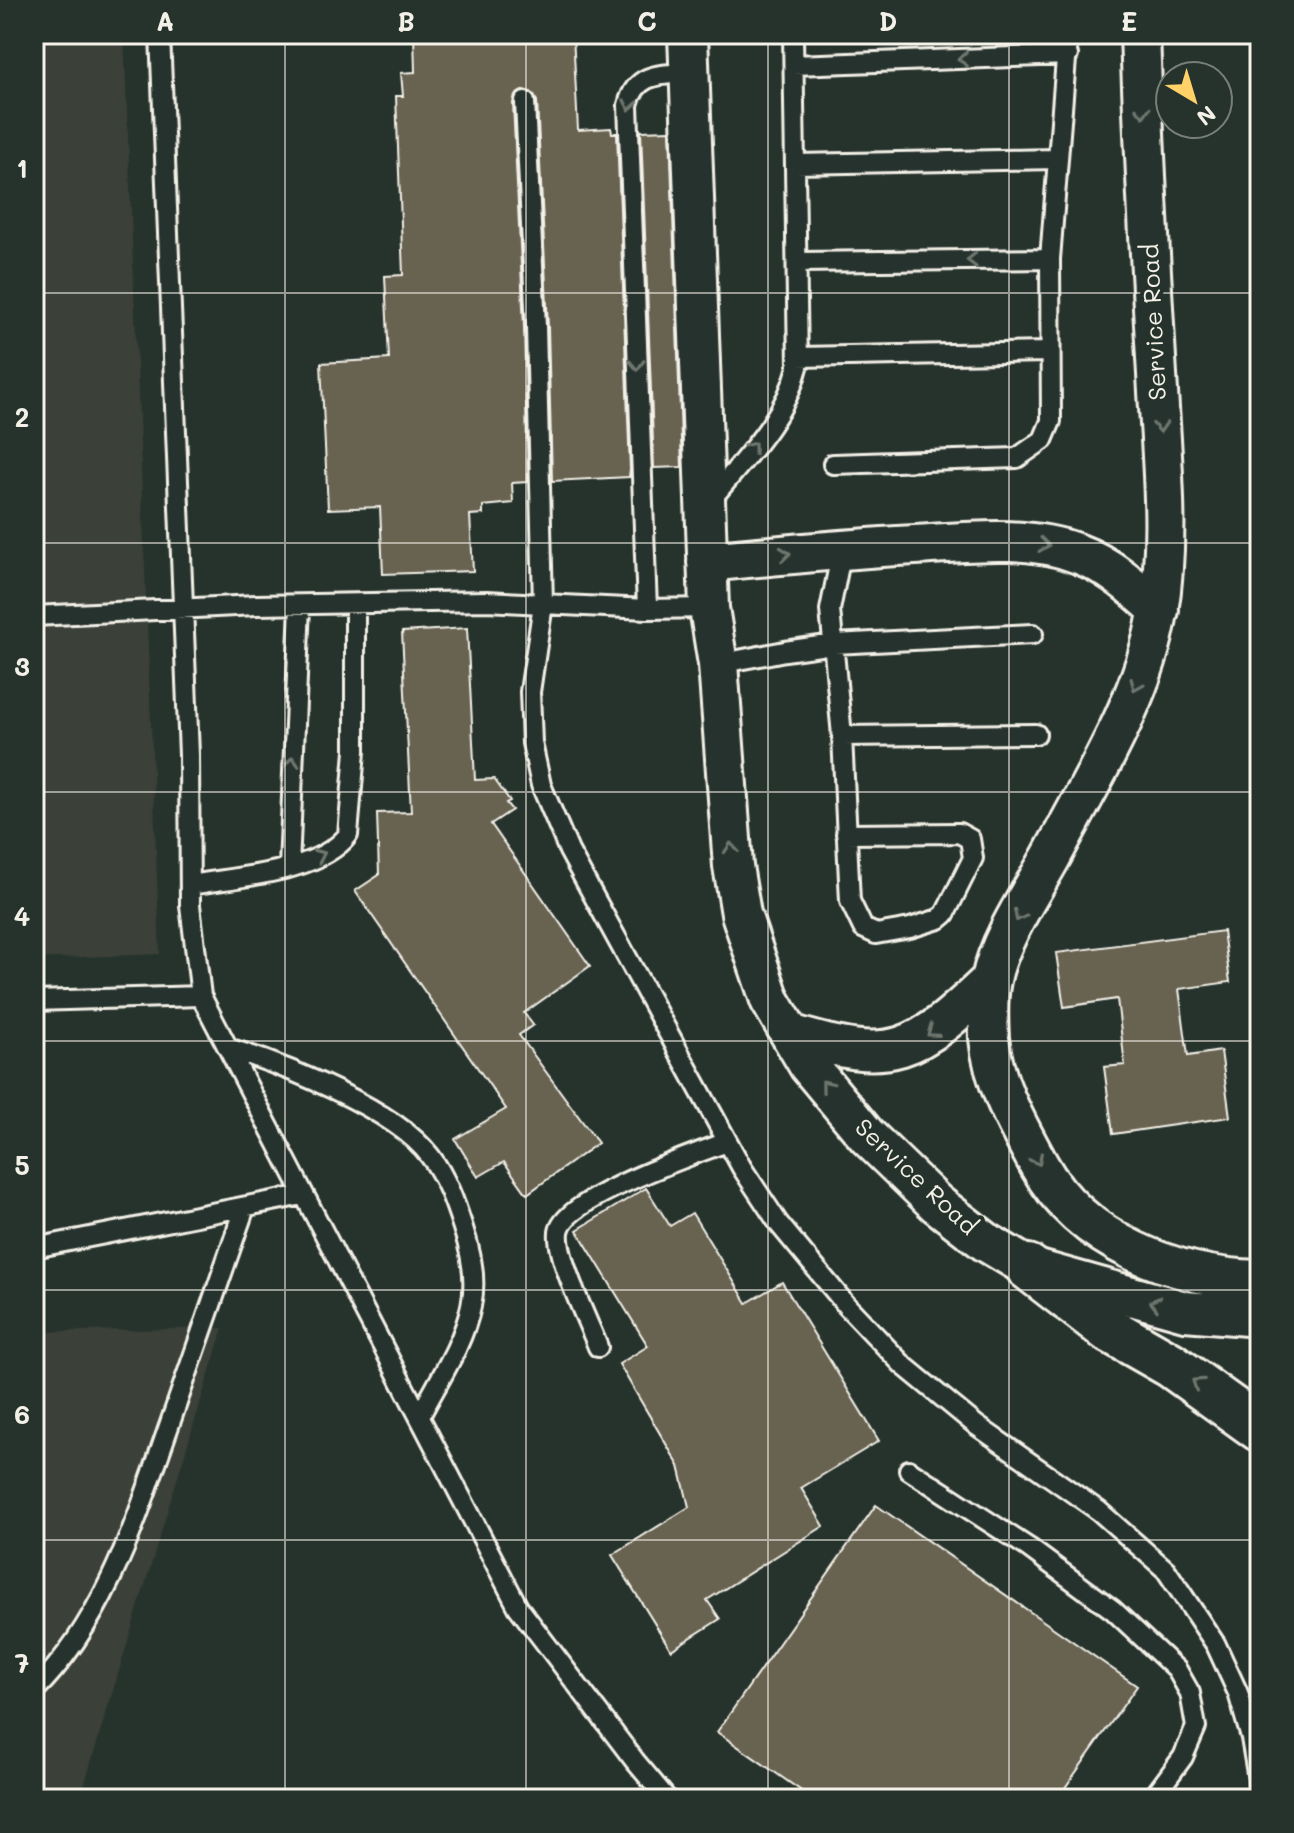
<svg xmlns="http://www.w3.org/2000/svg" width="1294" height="1833" font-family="Mali,sans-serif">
<rect width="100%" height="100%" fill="#26332d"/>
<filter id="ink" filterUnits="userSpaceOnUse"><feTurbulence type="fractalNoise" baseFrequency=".0125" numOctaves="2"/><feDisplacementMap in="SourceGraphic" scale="16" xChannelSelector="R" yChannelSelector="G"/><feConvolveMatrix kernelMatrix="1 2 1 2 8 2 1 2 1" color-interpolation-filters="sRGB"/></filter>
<g filter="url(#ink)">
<path fill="#3a4138" d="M 34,34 L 124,34 L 160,954 L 34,959 Z
M 223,1328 L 80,1799 L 34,1799 L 34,1332 Z"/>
<path fill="#686251" stroke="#f4f1e8" stroke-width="2" d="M 414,34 L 573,34 L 578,130 L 611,128 L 612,133 L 617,133 L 630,469 L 629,477 L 552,481 L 548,327 L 537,101 L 531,92 L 524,90 L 515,96 L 513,103 L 524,327 L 528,482 L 512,483 L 513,503 L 483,506 L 483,514 L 470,515 L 473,571 L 383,574 L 380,507 L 328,509 L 321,363 L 389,359 L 385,276 L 403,275 L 396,96 L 403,96 L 401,73 L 415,72 Z
M 670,130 L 682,467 L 654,468 L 641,131 Z
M 467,628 L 475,780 L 494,779 L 510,801 L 506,803 L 512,810 L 491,824 L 590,966 L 524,1013 L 533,1025 L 519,1035 L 598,1143 L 527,1194 L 504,1162 L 478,1177 L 455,1139 L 506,1109 L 355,891 L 379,875 L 377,813 L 411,812 L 402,632 Z
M 1223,931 L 1230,982 L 1179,989 L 1188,1056 L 1221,1051 L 1230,1117 L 1113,1134 L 1104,1067 L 1125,1065 L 1117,999 L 1064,1007 L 1056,953 Z
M 646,1188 L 670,1226 L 692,1213 L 747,1303 L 782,1282 L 879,1441 L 801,1488 L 824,1526 L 707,1600 L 720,1619 L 671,1650 L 612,1555 L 689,1507 L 679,1466 L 619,1364 L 648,1346 L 577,1230 Z
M 876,1505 L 1137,1686 L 1057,1799 L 813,1799 L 717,1732 Z"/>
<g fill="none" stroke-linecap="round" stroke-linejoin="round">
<g stroke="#f4f1e8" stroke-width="24">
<path id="lane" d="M 794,65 L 1068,55
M 796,164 L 1057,159
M 798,262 L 1050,259
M 798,357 L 1050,352
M 833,464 L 1017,458 L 1043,440 L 1051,421 L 1050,259 L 1068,34
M 709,502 C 742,461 785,419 798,367 L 793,34
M 842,550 L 830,610 L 842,736 L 850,901 L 863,928 L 876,934 L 910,928 L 939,919 L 945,914 L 973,858 L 970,839 L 959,833 L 846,834
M 709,608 L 647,609 L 543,604 L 530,692 L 532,743 L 541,785 L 569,851 L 742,1168 L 779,1224 L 847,1306 L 903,1365 L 976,1425 L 1099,1511 L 1166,1570 L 1216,1645 L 1238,1693 L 1251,1738 L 1260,1791
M 647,609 L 628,105 C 636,72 661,75 689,73
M 34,616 L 256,605 L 487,601 L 543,604 L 536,327 L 525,102
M 718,664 L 785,651 L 834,644 L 1033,634
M 842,736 L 1036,734
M 289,868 L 300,605
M 191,885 C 235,877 319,873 348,835 L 355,751 L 355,605
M 201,996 L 518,1607 L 635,1761 L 667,1799
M 34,1001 L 201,996 L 190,905 L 189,755 L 160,34
M 228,1048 C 283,1065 395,1109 430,1156 C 446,1177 455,1203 463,1228 C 471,1252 477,1280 471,1306 C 463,1345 438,1381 420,1416
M 34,1248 L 303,1195
M 598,1347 C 588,1321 556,1257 559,1232 C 563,1199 695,1154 727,1142
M 909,1470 L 1029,1548 L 1113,1610 L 1177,1670 L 1190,1693 L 1196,1727 L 1183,1757 L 1152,1799
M 34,1691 C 106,1620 136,1520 169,1426 C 194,1353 219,1280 245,1207"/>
</g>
<g stroke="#f4f1e8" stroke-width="44">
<path id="street" d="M 688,34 L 709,608 L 718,664 L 733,866 L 741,914 L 770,1000 L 809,1066 L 867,1136 L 937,1204 L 986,1242 L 1028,1267 L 1185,1311 L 1260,1317
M 1140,34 C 1144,147 1150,261 1157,374 C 1161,453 1171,534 1158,612 C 1145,695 1090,784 1051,857 C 1031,893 999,939 991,980 C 987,998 988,1020 989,1038 C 993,1083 1018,1126 1039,1165 C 1082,1243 1176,1278 1260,1280
M 707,562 C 777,555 845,549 915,545 C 968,542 1028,534 1079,554 C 1109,565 1136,589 1159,610
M 790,1034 C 895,1066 914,1053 991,980"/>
</g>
<g stroke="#f4f1e8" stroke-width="50">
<path id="highway" d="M 1028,1267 L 1108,1329 L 1171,1365 L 1260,1429"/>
</g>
<use href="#lane" stroke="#26332d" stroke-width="18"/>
<use href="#street" stroke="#26332d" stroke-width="38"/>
<use href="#highway" stroke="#26332d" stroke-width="44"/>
</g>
<defs><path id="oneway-chevron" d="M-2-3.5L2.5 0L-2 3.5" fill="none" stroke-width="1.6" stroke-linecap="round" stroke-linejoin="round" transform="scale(2)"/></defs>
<g stroke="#6e766e">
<use href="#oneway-chevron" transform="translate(963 59) rotate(178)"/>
<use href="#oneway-chevron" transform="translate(630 105) rotate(100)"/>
<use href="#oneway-chevron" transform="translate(1143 112) rotate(88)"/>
<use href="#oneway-chevron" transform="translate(972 260) rotate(179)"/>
<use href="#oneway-chevron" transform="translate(637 365) rotate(88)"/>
<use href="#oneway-chevron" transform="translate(1160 427) rotate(87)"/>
<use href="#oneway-chevron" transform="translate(752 447) rotate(-52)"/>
<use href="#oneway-chevron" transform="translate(1044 545) rotate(8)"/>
<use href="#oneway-chevron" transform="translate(785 554) rotate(-6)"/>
<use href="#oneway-chevron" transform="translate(1136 685) rotate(113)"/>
<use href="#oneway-chevron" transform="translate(292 762) rotate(-88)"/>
<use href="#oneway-chevron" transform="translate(731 848) rotate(-95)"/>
<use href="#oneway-chevron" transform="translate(320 855) rotate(-25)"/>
<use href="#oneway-chevron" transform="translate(1019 916) rotate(117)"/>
<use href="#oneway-chevron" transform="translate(932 1032) rotate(144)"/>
<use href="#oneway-chevron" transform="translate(826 1085) rotate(-129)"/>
<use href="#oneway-chevron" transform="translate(1037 1160) rotate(62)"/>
<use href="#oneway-chevron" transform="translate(1155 1303) rotate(-166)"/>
<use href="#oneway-chevron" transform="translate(1197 1383) rotate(-146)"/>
</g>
</g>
<path fill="none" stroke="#f4f1e8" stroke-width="2" stroke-opacity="0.55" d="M 285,34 L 285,1799M 526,34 L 526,1799M 768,34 L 768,1799M 1009,34 L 1009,1799M 34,293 L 1260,293M 34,543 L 1260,543M 34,792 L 1260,792M 34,1041 L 1260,1041M 34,1290 L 1260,1290M 34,1540 L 1260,1540"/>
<g text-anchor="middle" stroke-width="8" stroke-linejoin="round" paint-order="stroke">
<g font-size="24" fill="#f4f1e8" stroke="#26332d">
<text transform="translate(1154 322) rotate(-93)" y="8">Service Road</text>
<text transform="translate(916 1177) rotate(43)" y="8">Service Road</text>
</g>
</g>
<rect width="1294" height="1833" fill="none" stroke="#26332d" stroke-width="88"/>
<g transform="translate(1194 100) rotate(142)"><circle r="38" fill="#26332d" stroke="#787f78" stroke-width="2"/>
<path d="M0-6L14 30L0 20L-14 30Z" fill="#ffd166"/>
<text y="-12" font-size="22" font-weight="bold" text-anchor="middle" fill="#f4f1e8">N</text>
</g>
<rect x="44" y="44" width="1206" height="1745" fill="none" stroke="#f4f1e8" stroke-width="3"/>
<g font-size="26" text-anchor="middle" font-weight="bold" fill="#f4f1e8">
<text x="165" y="31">A</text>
<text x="406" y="31">B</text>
<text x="647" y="31">C</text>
<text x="888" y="31">D</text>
<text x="1129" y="31">E</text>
<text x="22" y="178">1</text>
<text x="22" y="427">2</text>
<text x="22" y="676">3</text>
<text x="22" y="926">4</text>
<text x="22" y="1175">5</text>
<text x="22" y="1424">6</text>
<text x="22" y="1673">7</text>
</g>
</svg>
